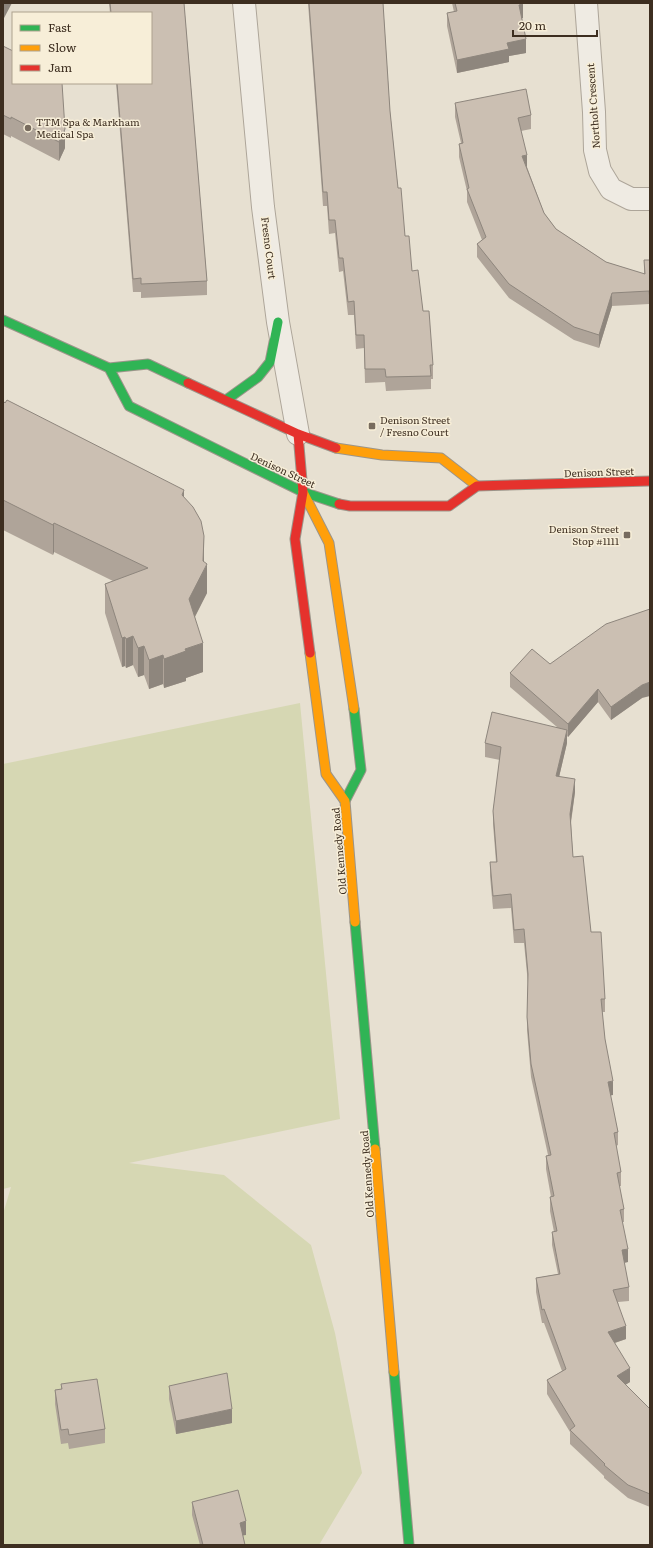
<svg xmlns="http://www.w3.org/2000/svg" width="653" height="1548" font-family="Literata,serif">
<rect width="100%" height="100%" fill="#e7e0d1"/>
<path fill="#d6d7b3" d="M 300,703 L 340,1119 L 129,1163 L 224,1175 L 311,1245 L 335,1333 L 362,1473 L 319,1545 L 3,1545 L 3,1214 L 11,1187 L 3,1189 L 3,764 Z"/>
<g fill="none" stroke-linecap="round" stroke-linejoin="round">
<g stroke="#ada599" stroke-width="24">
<path id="street" d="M 244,3 L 263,207 L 278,322 L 298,434
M 586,3 L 594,112 L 595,150 L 600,171 L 611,189 L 631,199 L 650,199"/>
</g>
<g stroke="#9c958a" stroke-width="11">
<path id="fast" d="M 3,320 L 109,368 L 148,364 L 188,383
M 109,368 L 129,406 L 303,492 L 339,504
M 226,400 L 258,377 L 270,362 L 278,322
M 345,801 L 361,770 L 354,709
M 355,922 L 375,1149
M 394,1372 L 409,1545"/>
</g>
<g stroke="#9c958a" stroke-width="11">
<path id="slow" d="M 336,448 L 382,455 L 441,458 L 477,486
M 303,492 L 329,543 L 354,709
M 310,653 L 326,774 L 345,801 L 355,922
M 375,1149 L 394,1372"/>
</g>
<g stroke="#9c958a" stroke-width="11">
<path id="jam" d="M 188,383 L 298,434 L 336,448
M 298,434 L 303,492 L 295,539 L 310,653
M 339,504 L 350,506 L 449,506 L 477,486 L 650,481"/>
</g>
<use href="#street" stroke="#efebe3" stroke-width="22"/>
<use href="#fast" stroke="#30b455" stroke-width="9"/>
<use href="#slow" stroke="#ff9f0a" stroke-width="9"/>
<use href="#jam" stroke="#e5322d" stroke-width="9"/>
</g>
<path fill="#afa499" d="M 109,3 L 184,3 L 207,281 L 207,295 L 141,298 L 141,292 L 133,292 L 116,83 L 151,83 L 151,13 L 110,13 Z
M 308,3 L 383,3 L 390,111 L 398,188 L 405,236 L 412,271 L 423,311 L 433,365 L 433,379 L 431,379 L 431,389 L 386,391 L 385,382 L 365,383 L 364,348 L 356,349 L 354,315 L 348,315 L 343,271 L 339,272 L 335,233 L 329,234 L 327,206 L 323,206 Z
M 452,3 L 523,3 L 523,18 L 522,18 L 526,53 L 509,56 L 509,62 L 457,73 L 447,26 L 447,13 L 454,12 Z
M 3,46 L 65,148 L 59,161 L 11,136 L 11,138 L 3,134 Z
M 455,103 L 531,115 L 531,129 L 521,131 L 527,167 L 544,213 L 556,229 L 606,262 L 644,274 L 644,260 L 650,260 L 650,313 L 649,304 L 612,306 L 599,348 L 574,340 L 509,298 L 477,257 L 477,244 L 482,240 L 467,202 L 467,191 L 459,157 L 459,144 L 461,143 L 455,117 Z
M 3,401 L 184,498 L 204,562 L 207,593 L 195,617 L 203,672 L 186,678 L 186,681 L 164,688 L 163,684 L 149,689 L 144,675 L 138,677 L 133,665 L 126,668 L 125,666 L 122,667 L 105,613 L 105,584 L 113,581 L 54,552 L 53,555 L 3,530 Z
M 550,664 L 642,698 L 611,720 L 598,702 L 568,737 L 567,736 L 567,743 L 559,777 L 575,792 L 571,823 L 573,857 L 591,932 L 605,999 L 605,1012 L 602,1012 L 605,1039 L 613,1095 L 610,1095 L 618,1132 L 618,1145 L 616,1146 L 621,1172 L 621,1186 L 619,1186 L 624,1209 L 624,1222 L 622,1222 L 628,1262 L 624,1263 L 629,1287 L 629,1301 L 618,1302 L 626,1339 L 615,1343 L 630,1382 L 625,1385 L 650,1409 L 650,1507 L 628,1498 L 604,1478 L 604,1476 L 570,1444 L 570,1432 L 547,1394 L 547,1380 L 562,1371 L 544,1323 L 542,1323 L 536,1292 L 536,1278 L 558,1274 L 552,1245 L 552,1232 L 554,1232 L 550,1211 L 550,1197 L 551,1197 L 546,1169 L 546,1156 L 548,1155 L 531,1077 L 527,1030 L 528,984 L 524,943 L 514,943 L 511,908 L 493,909 L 490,876 L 490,862 L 496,862 L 493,824 L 493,811 L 500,760 L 485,757 L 485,743 L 557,727 L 510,687 L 510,673 Z
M 61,1384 L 105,1429 L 105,1443 L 69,1449 L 68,1443 L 61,1444 L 55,1404 L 55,1390 L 61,1389 Z
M 169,1386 L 232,1423 L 176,1434 L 169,1399 Z
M 192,1502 L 246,1535 L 243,1535 L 245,1545 L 200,1545 L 192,1515 Z"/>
<path fill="#8e867d" d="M 3,3 L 12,3 L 3,20 Z
M 523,4 L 523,18 L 519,19 L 519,5 Z
M 526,39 L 526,53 L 509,56 L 509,62 L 457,73 L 457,60 L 507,43 Z
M 65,129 L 65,148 L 59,161 L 59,142 Z
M 527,155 L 527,168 L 522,156 Z
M 612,293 L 612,306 L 599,348 L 599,335 Z
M 184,490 L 184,519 L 182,495 Z
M 54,523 L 54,552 L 53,555 L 53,525 Z
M 204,536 L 204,570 L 207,564 L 207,593 L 189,628 L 189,599 Z
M 133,636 L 133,665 L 126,668 L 126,639 Z
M 125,637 L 125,666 L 122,667 L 122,638 Z
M 203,643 L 203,672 L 186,678 L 186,681 L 164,688 L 164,659 L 185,649 Z
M 144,646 L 144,675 L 138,677 L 138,648 Z
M 163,655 L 163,684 L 149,689 L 149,660 Z
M 650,682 L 650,696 L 642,698 L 611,720 L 611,707 L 642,685 Z
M 598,689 L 598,702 L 568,737 L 568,724 Z
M 567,730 L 567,743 L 556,790 L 556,776 Z
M 575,779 L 575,792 L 570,827 L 570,814 Z
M 613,1081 L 613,1095 L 608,1096 L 608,1082 Z
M 628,1249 L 628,1262 L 622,1263 L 622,1250 Z
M 626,1326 L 626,1339 L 608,1345 L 608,1332 Z
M 630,1368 L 630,1382 L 617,1390 L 617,1376 Z
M 232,1409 L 232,1423 L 176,1434 L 176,1421 Z
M 246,1521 L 246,1535 L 240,1536 L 240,1523 Z"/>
<path fill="#cbbfb2" stroke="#8e867d" d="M 110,3 L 184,3 L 207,281 L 141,284 L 141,278 L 133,279 L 117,83 L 151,83 L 151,13 L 111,13 Z
M 309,3 L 383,3 L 390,111 L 398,188 L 401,188 L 405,236 L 409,236 L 412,271 L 418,270 L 423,311 L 429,311 L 433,365 L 430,365 L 431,376 L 386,377 L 385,369 L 365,369 L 364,335 L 356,335 L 354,301 L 348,302 L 343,258 L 339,258 L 335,220 L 329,220 L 327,192 L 323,192 Z
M 455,3 L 523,3 L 523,4 L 519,5 L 526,39 L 507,43 L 509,49 L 457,60 L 447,13 L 457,11 Z
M 3,46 L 13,51 L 13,83 L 62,83 L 65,129 L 59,142 L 11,117 L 11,119 L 3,115 Z
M 526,89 L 531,115 L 518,118 L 527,155 L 522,156 L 544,213 L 556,229 L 606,262 L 645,274 L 644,260 L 650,260 L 650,300 L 649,291 L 612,293 L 599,335 L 574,327 L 509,284 L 477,244 L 486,237 L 467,189 L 469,188 L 459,144 L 463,143 L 455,103 Z
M 7,400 L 184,490 L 182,495 L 193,507 L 201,521 L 204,536 L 203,561 L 207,564 L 189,599 L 203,643 L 185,649 L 186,651 L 164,659 L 163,655 L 149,660 L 144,646 L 138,648 L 133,636 L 126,639 L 125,637 L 122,638 L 105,584 L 148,568 L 54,523 L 53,525 L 3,500 L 3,401 L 5,403 Z
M 650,609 L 650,682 L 642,685 L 611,707 L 598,689 L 568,724 L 510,673 L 532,649 L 550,664 L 606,624 Z
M 492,712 L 567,730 L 556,776 L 575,779 L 570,814 L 573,857 L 583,856 L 591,932 L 601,932 L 605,999 L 601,999 L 605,1039 L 613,1081 L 608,1082 L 618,1132 L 614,1133 L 621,1172 L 617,1173 L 624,1209 L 620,1210 L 628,1249 L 622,1250 L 629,1287 L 613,1290 L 626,1326 L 608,1332 L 630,1368 L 617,1376 L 650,1409 L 650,1494 L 628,1485 L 604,1465 L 605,1464 L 570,1430 L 575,1426 L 547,1380 L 566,1369 L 544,1309 L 542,1310 L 536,1278 L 560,1274 L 552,1232 L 557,1231 L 550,1197 L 554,1196 L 546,1156 L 551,1155 L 531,1064 L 527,1017 L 528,974 L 524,929 L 514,930 L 511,894 L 493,896 L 490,862 L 497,862 L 493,811 L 501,747 L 485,743 Z
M 227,1373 L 232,1409 L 176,1421 L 169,1386 Z
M 97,1379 L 105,1429 L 69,1435 L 68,1429 L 61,1430 L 55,1390 L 62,1389 L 61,1384 Z
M 238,1490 L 246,1521 L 240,1523 L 245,1545 L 203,1545 L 192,1502 Z"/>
<g fill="#786c5e" stroke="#f7eed8" stroke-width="1.5">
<circle cx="28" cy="128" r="4"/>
<rect x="368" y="422" width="8" height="8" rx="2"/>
<rect x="623" y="531" width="8" height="8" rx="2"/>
</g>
<g text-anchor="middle" stroke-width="3" stroke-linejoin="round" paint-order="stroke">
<g font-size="10" fill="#3d2e20" stroke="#f7eed8">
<text transform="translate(593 106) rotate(-94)" y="4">Northolt Crescent</text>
<text transform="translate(269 248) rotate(83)" y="4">Fresno Court</text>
<text transform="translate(283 470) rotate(25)" y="4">Denison Street</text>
<text transform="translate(599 472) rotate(-2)" y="4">Denison Street</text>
<text transform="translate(339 851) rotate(-95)" y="4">Old Kennedy Road</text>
<text transform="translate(367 1174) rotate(-94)" y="4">Old Kennedy Road</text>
</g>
<g font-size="10" fill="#3d2e20" stroke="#f7eed8" text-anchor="start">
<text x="36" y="126">TTM Spa &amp; Markham<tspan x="36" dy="12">Medical Spa</tspan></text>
<text x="380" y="424">Denison Street<tspan x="380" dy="12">/ Fresno Court</tspan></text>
<text x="619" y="533" text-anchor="end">Denison Street<tspan x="619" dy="12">Stop #1111</tspan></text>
</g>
</g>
<rect width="653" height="1548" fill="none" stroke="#3d2e20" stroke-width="8"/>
<rect x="12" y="12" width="140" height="72" fill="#f7eed8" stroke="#ada18e"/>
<rect x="20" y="25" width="20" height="6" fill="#30b455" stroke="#ada18e"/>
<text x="48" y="32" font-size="12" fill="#3d2e20">Fast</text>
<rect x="20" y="45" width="20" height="6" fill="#ff9f0a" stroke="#ada18e"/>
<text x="48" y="52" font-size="12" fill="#3d2e20">Slow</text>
<rect x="20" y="65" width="20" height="6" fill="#e5322d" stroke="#ada18e"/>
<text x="48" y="72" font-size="12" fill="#3d2e20">Jam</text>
<path d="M513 30v6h84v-6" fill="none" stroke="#3d2e20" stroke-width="2"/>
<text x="519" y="30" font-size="12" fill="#3d2e20" stroke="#f7eed8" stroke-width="3" paint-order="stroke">20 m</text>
</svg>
